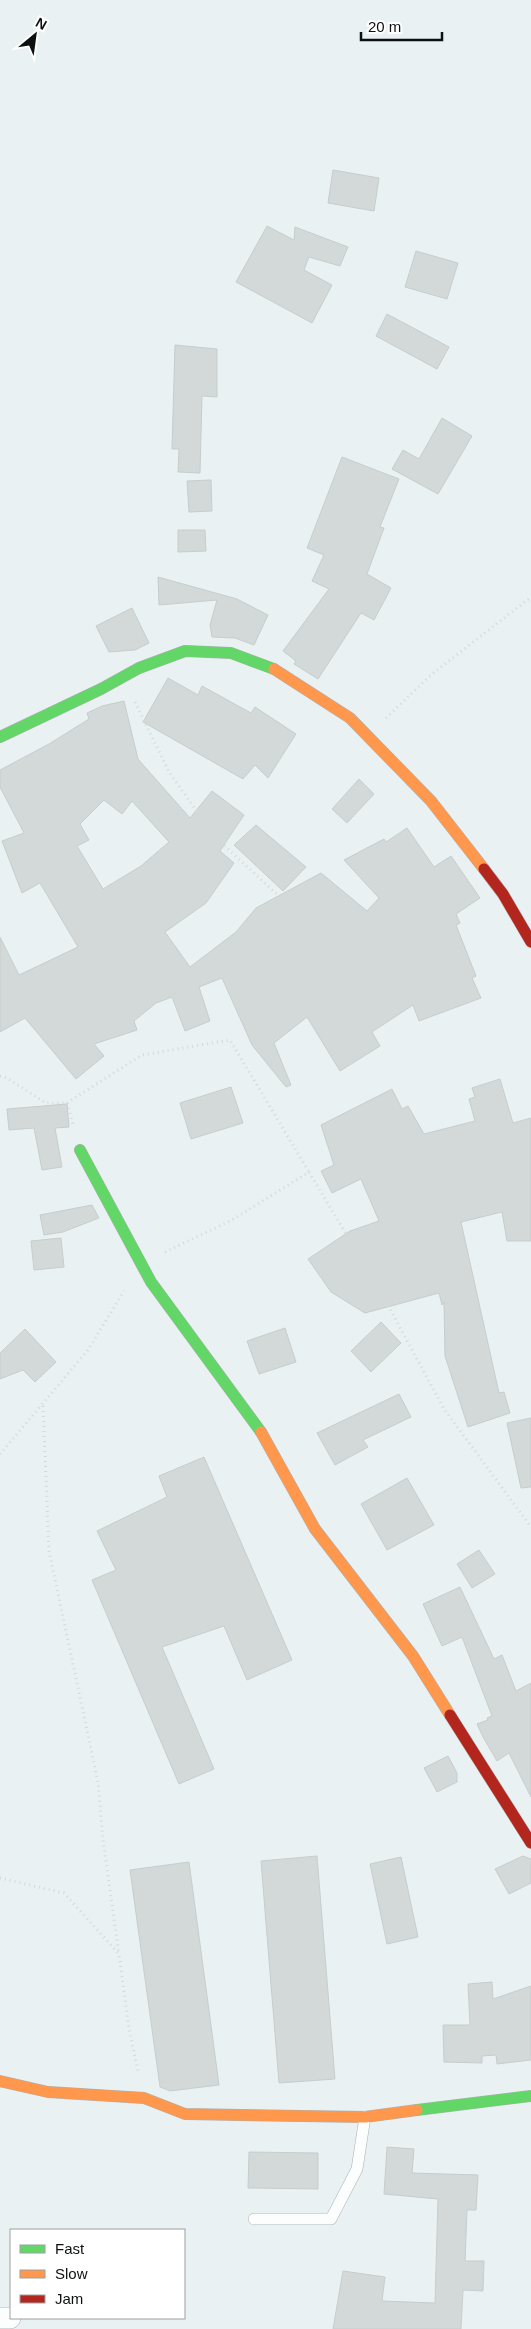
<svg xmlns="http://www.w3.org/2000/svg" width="531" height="2329" font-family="Arial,sans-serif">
<rect width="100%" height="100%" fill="#eaf1f2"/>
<path fill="#d3d8d9" stroke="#c7cdcd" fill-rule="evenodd" d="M 333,170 L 379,178 L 374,211 L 328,203 Z
M 267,226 L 294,240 L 295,227 L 348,247 L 340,266 L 309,257 L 304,270 L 332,285 L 312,323 L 236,282 Z
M 416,251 L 458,263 L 447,299 L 405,287 Z
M 387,314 L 449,347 L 437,369 L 376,336 Z
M 175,345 L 217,349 L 217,397 L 202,396 L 200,473 L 178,472 L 179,449 L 172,449 Z
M 442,418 L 472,436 L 438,494 L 392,469 L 403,450 L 419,459 Z
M 342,457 L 399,479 L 380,527 L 384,528 L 367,574 L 391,588 L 374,620 L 361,613 L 318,679 L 294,664 L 296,661 L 283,651 L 329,589 L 312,581 L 324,555 L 307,548 Z
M 211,480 L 212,511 L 189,512 L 187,481 Z
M 178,530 L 205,530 L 206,551 L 178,552 Z
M 158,577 L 237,599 L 268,615 L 254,645 L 235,638 L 212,637 L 210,625 L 217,600 L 159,605 Z
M 132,608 L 149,643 L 135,650 L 109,652 L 96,626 Z
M 168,678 L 198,695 L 202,686 L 251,713 L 255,707 L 296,734 L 268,778 L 255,765 L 243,779 L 143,722 Z
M 124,701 L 138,759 L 190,818 L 212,791 L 244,815 L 220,851 L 234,863 L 206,903 L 165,932 L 190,967 L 236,932 L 256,908 L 321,873 L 367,911 L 379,898 L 344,860 L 384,839 L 386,842 L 407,828 L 434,867 L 451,856 L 480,898 L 456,914 L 460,923 L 456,925 L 476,976 L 472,978 L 481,998 L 419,1021 L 413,1005 L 372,1032 L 380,1046 L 340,1071 L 307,1017 L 274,1043 L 291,1085 L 286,1087 L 252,1045 L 222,978 L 199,987 L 210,1021 L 185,1031 L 172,997 L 156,1003 L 134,1021 L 137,1030 L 94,1044 L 104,1056 L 76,1079 L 25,1018 L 0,1032 L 0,937 L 19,975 L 78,947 L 40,883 L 22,893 L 2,841 L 24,833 L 0,787 L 0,770 L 49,744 L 89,719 L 87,713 L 102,706 ZM 104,800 L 122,814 L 132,801 L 169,842 L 141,866 L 103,889 L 77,846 L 89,840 L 80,824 Z
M 359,779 L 374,794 L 347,823 L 332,809 Z
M 256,825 L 306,867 L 283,891 L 234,845 Z
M 500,1079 L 513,1123 L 531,1118 L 531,1241 L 507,1241 L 502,1212 L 461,1222 L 499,1393 L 504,1392 L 510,1413 L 468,1427 L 445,1356 L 444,1302 L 442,1305 L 439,1293 L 365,1313 L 331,1292 L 308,1259 L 350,1231 L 379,1221 L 361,1179 L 332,1193 L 321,1171 L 334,1165 L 321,1125 L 392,1089 L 402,1109 L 408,1106 L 424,1134 L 475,1121 L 469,1099 L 475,1097 L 472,1088 Z
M 231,1087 L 243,1123 L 191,1139 L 180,1103 Z
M 67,1104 L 69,1127 L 55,1128 L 62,1167 L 42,1170 L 34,1128 L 9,1130 L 7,1109 Z
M 92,1205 L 99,1218 L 63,1232 L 44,1235 L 40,1215 Z
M 61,1238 L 64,1267 L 34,1270 L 31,1241 Z
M 381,1322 L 401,1343 L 371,1372 L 351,1351 Z
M 285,1328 L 296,1362 L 259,1374 L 247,1341 Z
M 25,1329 L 56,1362 L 35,1382 L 23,1370 L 0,1379 L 0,1353 Z
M 399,1394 L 411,1417 L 363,1440 L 368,1447 L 335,1465 L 317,1433 Z
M 531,1418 L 531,1487 L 521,1488 L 507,1423 Z
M 204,1457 L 292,1660 L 247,1680 L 224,1626 L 162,1647 L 214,1769 L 179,1784 L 92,1580 L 116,1570 L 97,1531 L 167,1497 L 159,1476 Z
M 407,1478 L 434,1525 L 387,1550 L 361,1504 Z
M 479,1550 L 495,1574 L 472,1588 L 457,1564 Z
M 460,1587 L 494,1659 L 502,1655 L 516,1691 L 531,1683 L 531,1797 L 509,1753 L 497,1761 L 483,1737 L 477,1724 L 488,1720 L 487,1718 L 492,1716 L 462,1637 L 442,1646 L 423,1604 Z
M 448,1756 L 457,1773 L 457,1782 L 437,1792 L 424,1768 Z
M 317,1856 L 335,2079 L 279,2083 L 261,1861 Z
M 523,1856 L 531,1859 L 531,1883 L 509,1894 L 495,1869 Z
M 401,1857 L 418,1937 L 387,1944 L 370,1864 Z
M 189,1862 L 219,2085 L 170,2091 L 160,2087 L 130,1870 Z
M 492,1982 L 493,1999 L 531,1986 L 531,2060 L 497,2064 L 496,2055 L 482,2056 L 482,2063 L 444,2062 L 443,2025 L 470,2025 L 468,1984 Z
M 387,2147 L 414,2149 L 412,2173 L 478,2175 L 476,2210 L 467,2210 L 465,2261 L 484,2261 L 483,2291 L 463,2290 L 461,2329 L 333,2329 L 343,2271 L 385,2277 L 382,2301 L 435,2303 L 438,2199 L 384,2194 Z
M 249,2152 L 318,2153 L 318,2189 L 248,2188 Z"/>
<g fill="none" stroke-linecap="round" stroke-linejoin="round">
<g stroke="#adb2b3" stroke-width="12">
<path id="lane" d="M 254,2219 L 331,2219 L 357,2169 L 365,2117"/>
</g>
<g stroke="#adb2b3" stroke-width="22">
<path id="street" d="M 0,2318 L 10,2318"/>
</g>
<g stroke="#adb2b3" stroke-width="12">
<path id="fast" d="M 0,737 L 101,689 L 139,668 L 185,651 L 231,653 L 274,669
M 80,1150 L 151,1282 L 261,1432
M 417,2110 L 531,2096"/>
</g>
<g stroke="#adb2b3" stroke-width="12">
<path id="slow" d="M 274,669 L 350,718 L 431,801 L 484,869
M 261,1432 L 315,1529 L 413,1656 L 450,1715
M 0,2081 L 48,2092 L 144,2098 L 185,2114 L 365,2117 L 417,2110"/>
</g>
<g stroke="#adb2b3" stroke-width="12">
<path id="jam" d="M 484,869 L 503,894 L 531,942
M 450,1715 L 531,1843"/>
</g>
<path stroke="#d5d8d8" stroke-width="3" stroke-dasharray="1 4" stroke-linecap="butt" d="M 135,702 L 169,772 L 215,837 L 280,897
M 386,718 L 431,675 L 531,597
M 0,1076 L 7,1078 L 46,1103 L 67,1103 L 73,1124
M 67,1103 L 142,1055 L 230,1040 L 309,1172
M 165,1252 L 232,1220 L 309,1172 L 383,1296 L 444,1409 L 531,1527
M 43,1406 L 49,1551 L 98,1782 L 103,1840 L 119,1954
M 0,1454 L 88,1350 L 124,1291
M 0,1878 L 64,1893 L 119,1954 L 129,2029 L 138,2071"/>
<use href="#lane" stroke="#fcfdfd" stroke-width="11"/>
<use href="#street" stroke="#fcfdfd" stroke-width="21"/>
<use href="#fast" stroke="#63d668" stroke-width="11"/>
<use href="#slow" stroke="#ff974d" stroke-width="11"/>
<use href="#jam" stroke="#b3261e" stroke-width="11"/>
</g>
<rect x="10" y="2229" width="175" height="90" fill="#ffffff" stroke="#9ea0a0"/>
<rect x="20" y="2245" width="25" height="8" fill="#63d668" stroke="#9ea0a0"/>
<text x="55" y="2254" font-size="15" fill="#0d1112">Fast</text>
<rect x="20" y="2270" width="25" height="8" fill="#ff974d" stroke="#9ea0a0"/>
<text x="55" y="2279" font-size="15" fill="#0d1112">Slow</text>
<rect x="20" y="2295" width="25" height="8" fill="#b3261e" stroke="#9ea0a0"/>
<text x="55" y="2304" font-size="15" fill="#0d1112">Jam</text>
<g transform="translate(35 35) rotate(29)" stroke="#ffffff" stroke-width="4" paint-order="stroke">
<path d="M0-4L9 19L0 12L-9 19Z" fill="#0d1112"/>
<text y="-8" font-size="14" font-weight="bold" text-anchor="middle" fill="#0d1112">N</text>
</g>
<path d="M361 32v8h81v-8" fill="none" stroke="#0d1112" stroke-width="2.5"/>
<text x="368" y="32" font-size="15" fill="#0d1112" stroke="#ffffff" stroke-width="4" paint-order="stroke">20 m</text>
</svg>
